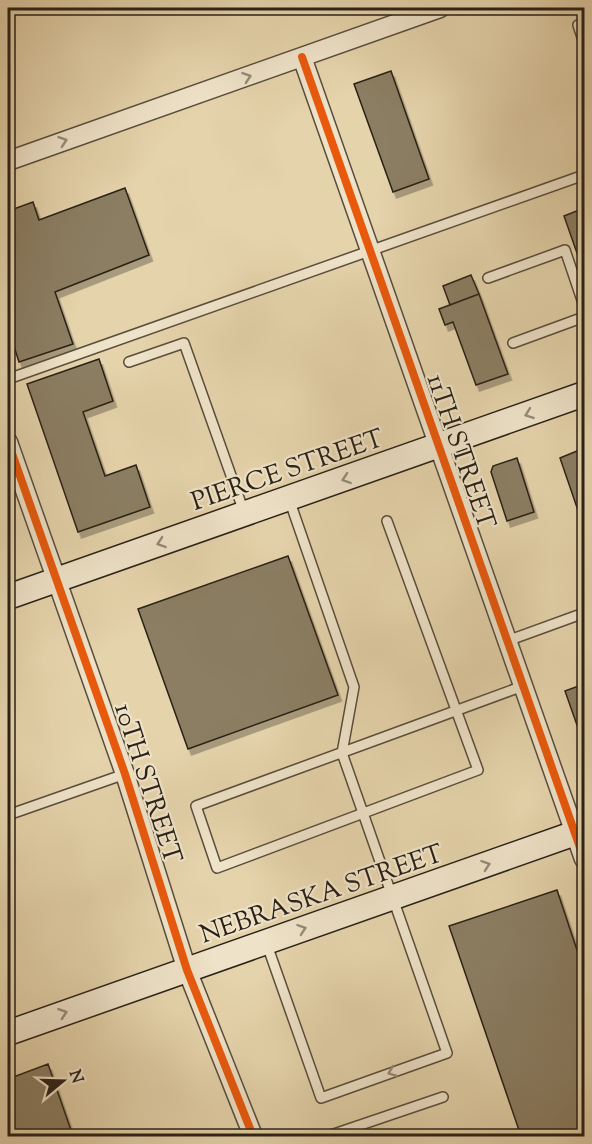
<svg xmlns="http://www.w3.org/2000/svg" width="592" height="1144" font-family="'Sorts Mill Goudy',serif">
<defs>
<filter id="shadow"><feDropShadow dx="3.5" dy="6" stdDeviation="0" flood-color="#0004"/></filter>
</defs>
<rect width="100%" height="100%" fill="#e5d3ab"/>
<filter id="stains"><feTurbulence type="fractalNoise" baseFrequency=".00333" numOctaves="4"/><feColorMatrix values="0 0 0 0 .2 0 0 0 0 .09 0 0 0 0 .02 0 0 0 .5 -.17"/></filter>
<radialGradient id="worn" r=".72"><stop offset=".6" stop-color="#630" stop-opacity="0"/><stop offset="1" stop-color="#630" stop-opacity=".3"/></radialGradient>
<path fill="#8b7e64" stroke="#292117" stroke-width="1.5" filter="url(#shadow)" d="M 391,71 L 429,179 L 393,192 L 354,84 Z
M 125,188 L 149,255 L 55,292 L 73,344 L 19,362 L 8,328 L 8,211 L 33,202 L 39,220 Z
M 584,208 L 584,273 L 564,216 Z
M 471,275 L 479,294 L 450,305 L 443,286 Z
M 479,294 L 508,374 L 476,385 L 453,322 L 445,325 L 439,309 Z
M 99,359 L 113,401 L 83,412 L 105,476 L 136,465 L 150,507 L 78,532 L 27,384 Z
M 584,448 L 584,528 L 560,458 Z
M 517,458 L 534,512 L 507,521 L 491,472 L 493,466 Z
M 288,556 L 338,695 L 188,749 L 138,609 Z
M 584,684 L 584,745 L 565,691 Z
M 557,890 L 584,971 L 584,1136 L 521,1136 L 449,926 Z
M 48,1064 L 73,1136 L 8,1136 L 8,1079 Z"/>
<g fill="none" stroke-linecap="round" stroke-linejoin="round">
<g stroke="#584e3c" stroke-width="12">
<path id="service" d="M 578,25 L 584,43
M 488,278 L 565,250 L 584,306
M 513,343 L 584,317
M 129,362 L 184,343 L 244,512
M 8,379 L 584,175
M 387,521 L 478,770 L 217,868 L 196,806 C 306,766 414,726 523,686
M 507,641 L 584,613
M 8,815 L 125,774
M 266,942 L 321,1098 L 447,1053 L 342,753 L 354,687 L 289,499
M 328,1136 L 443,1097"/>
</g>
<g stroke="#584e3c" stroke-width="21">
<path id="minor" d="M 302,57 L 584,859
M 8,161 L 440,8
M 8,442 L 125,774 L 187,970 L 253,1136"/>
</g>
<g stroke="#292117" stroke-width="27">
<path id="secondary" d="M 8,597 L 584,394
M 8,1033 L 584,830"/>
</g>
<use href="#service" stroke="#eee2c8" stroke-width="9"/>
<use href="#minor" stroke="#eee2c8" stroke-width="18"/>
<use href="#secondary" stroke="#eee2c8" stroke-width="24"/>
<g stroke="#eee2c8" stroke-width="11">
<path id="cycleway" d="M 302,57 L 584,859
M 8,442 L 125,774 L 187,970 L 253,1136"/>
</g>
<use href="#cycleway" stroke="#e8590c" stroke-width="8"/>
</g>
<defs><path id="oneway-chevron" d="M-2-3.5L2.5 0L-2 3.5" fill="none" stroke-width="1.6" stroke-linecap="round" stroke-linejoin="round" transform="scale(1.5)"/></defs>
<g stroke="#958b78">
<use href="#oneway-chevron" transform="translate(247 77) rotate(-19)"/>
<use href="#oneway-chevron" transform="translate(63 141) rotate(-19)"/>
<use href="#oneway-chevron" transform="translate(529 414) rotate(160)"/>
<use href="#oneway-chevron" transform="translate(346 479) rotate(161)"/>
<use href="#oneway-chevron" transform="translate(161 543) rotate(161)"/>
<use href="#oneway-chevron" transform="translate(486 865) rotate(-19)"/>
<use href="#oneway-chevron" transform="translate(302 929) rotate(-19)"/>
<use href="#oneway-chevron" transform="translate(63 1013) rotate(-19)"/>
<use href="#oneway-chevron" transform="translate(392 1072) rotate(160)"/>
</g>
<g text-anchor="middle" stroke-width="4.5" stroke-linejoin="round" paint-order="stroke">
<g font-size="26" fill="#292117" stroke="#eee2c8">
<text transform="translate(462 451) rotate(71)" y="9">11TH STREET</text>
<text transform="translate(287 469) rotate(-19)" y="9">PIERCE STREET</text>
<text transform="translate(149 783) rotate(72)" y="9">10TH STREET</text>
<text transform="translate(321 893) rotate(-19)" y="9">NEBRASKA STREET</text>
</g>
</g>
<rect width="592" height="1144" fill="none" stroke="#e5d3ab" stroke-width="30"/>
<rect x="9" y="9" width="574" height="1126" fill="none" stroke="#292117" stroke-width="3"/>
<rect x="15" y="15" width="562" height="1114" fill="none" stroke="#292117" stroke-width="1.5"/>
<g transform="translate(63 1081) rotate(71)" stroke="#eee2c8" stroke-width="4.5" paint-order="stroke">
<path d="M0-4.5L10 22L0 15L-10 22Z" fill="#292117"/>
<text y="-9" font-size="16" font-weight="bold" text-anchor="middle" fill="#292117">N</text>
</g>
<rect width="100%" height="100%" filter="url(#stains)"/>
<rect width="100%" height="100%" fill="url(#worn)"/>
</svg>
